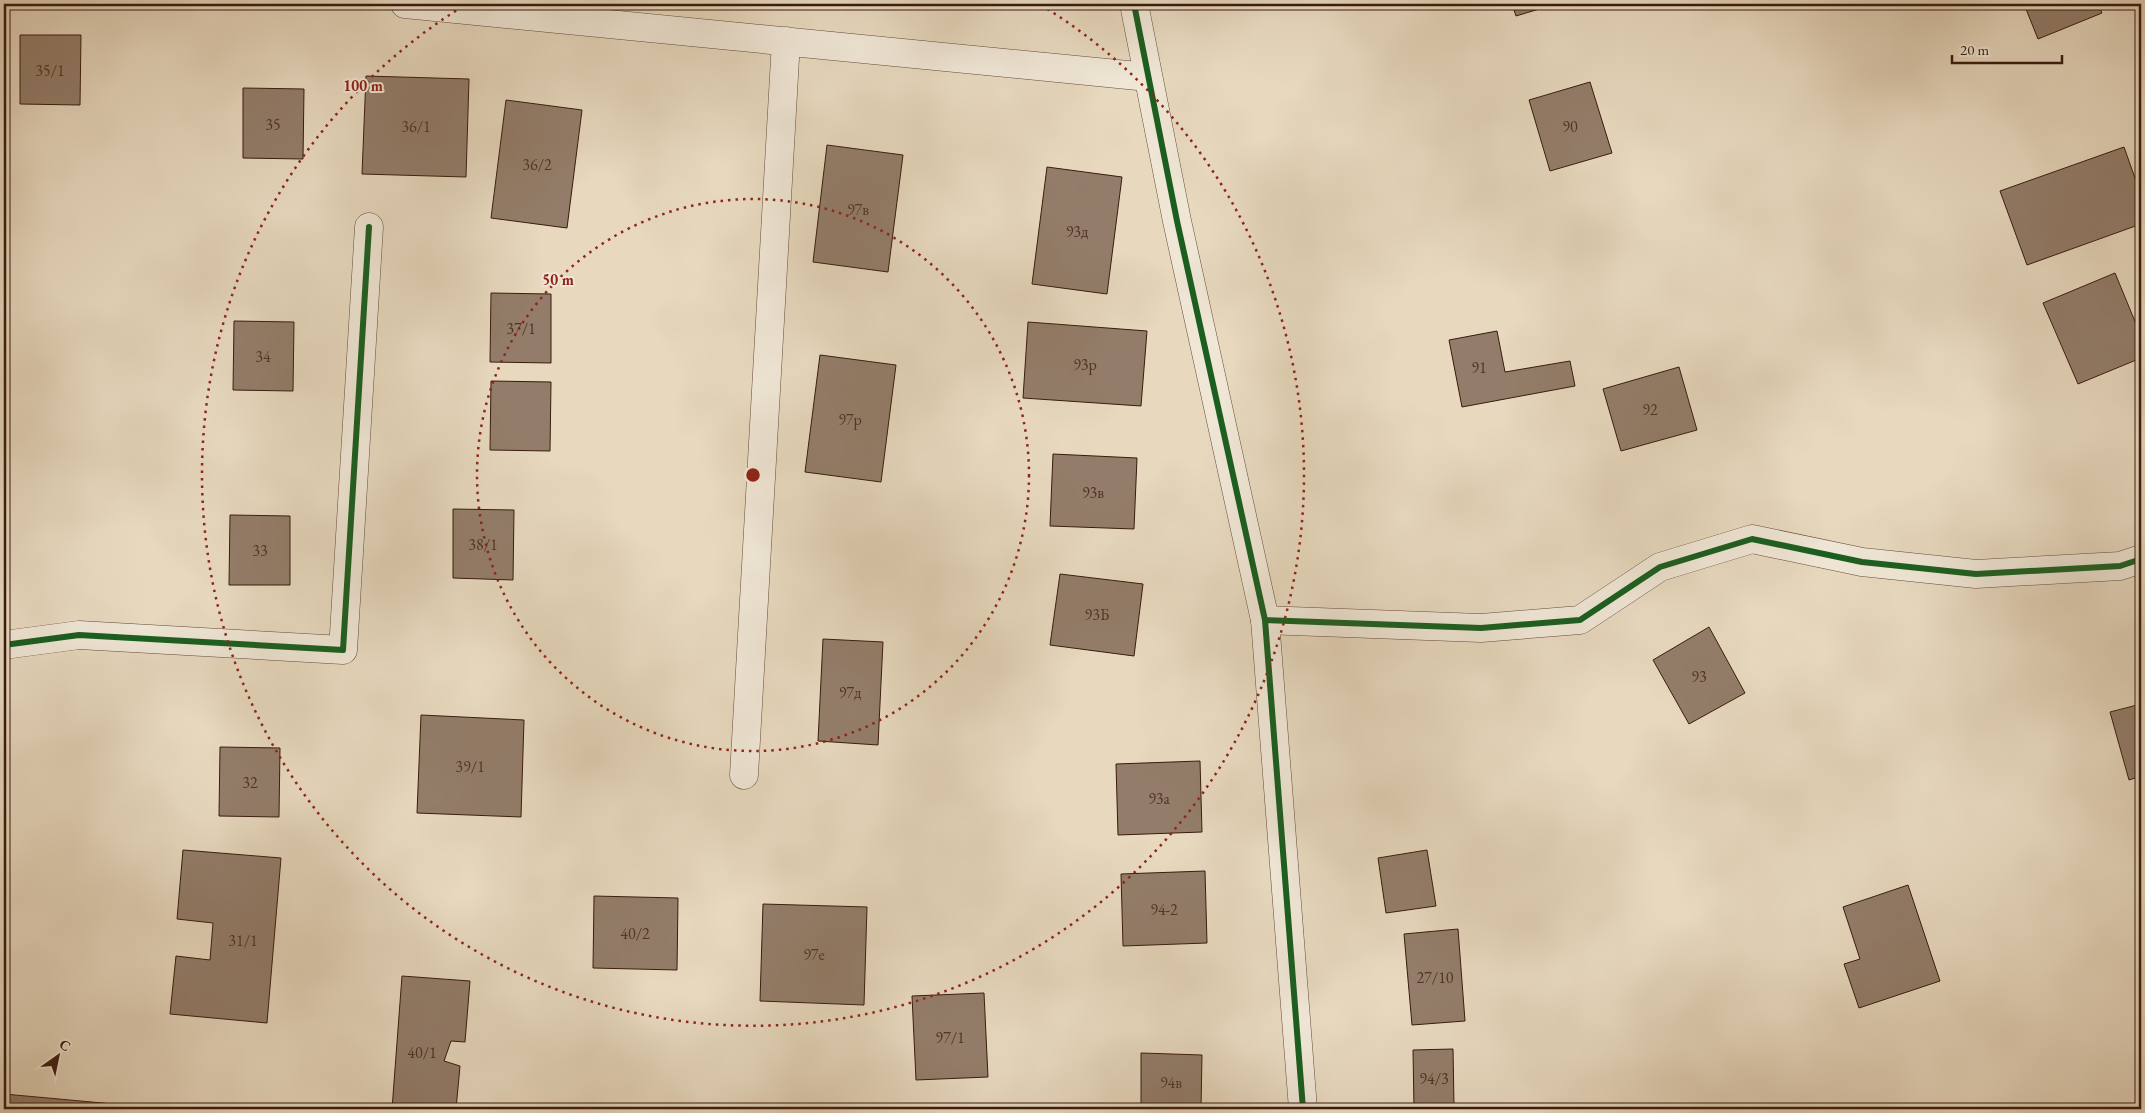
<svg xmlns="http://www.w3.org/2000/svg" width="2145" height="1113" font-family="'EB Garamond',serif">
<rect width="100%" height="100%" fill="#e7d8be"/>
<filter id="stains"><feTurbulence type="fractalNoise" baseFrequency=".004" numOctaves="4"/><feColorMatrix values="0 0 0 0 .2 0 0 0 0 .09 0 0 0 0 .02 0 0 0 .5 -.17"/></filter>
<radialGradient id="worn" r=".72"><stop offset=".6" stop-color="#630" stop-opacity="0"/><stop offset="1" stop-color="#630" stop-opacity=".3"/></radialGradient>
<path fill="#937d6a" stroke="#381b0e" d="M 1512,4 L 1556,4 L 1516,16 Z
M 2024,4 L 2098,4 L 2102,13 L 2038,39 Z
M 20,35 L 81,35 L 80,105 L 20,104 Z
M 366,76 L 469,79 L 466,177 L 362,174 Z
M 1590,82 L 1612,153 L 1550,171 L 1529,100 Z
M 243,88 L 304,89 L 303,159 L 243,158 Z
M 506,100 L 582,110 L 567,228 L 491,218 Z
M 827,145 L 903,155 L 888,272 L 813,262 Z
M 2124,147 L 2141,195 L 2141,224 L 2027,265 L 2000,191 Z
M 1047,167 L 1122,177 L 1107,294 L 1032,284 Z
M 2115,273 L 2141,336 L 2141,358 L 2078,384 L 2043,303 Z
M 491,293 L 551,294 L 551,363 L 490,362 Z
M 234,321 L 294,322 L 293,391 L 233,390 Z
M 1028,322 L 1147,331 L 1141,406 L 1023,398 Z
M 1497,331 L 1505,372 L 1570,361 L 1575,386 L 1462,407 L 1449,340 Z
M 820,355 L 896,365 L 881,482 L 805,472 Z
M 1679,367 L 1697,430 L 1621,451 L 1603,389 Z
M 491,381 L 551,382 L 550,451 L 490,450 Z
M 1053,454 L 1137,458 L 1134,529 L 1050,526 Z
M 453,509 L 514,510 L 513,580 L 453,578 Z
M 230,515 L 290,516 L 290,585 L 229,585 Z
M 1060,574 L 1143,584 L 1134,656 L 1050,645 Z
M 1709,627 L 1745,693 L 1689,724 L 1653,660 Z
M 823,639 L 883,642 L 878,745 L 818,741 Z
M 2141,704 L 2141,776 L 2129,780 L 2110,712 Z
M 421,715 L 524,720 L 521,817 L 417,813 Z
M 220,747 L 280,748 L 279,817 L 219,816 Z
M 1200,761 L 1202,832 L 1118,835 L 1116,764 Z
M 183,850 L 281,858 L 267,1023 L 170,1014 L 176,956 L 210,960 L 213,923 L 177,919 Z
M 1427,850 L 1436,906 L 1386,913 L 1378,858 Z
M 1205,871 L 1207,943 L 1123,946 L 1121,874 Z
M 1908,885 L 1940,981 L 1859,1008 L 1844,964 L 1860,959 L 1843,907 Z
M 594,896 L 678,898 L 677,970 L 593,968 Z
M 763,904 L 867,907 L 864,1005 L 760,1001 Z
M 1458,929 L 1465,1021 L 1412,1025 L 1404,934 Z
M 402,976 L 470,981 L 465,1042 L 451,1041 L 444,1061 L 460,1066 L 456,1109 L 392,1109 Z
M 984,993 L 988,1077 L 916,1080 L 912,996 Z
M 1453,1049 L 1454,1107 L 1414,1108 L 1413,1050 Z
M 1141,1053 L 1202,1055 L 1201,1109 L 1141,1109 Z
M 4,1094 L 168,1109 L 4,1109 Z"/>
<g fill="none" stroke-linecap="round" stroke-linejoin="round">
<g stroke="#644a3a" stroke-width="29">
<path id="minor" d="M 405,4 L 1148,77
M 1265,620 L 1481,628 L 1580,620 L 1660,567 L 1752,539 L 1862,562 L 1976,574 L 2120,566 L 2141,559
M 4,645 L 79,635 L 343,650 L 369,227
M 744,775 L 786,41"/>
</g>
<g stroke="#644a3a" stroke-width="29">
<path id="tertiary" d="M 1134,4 L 1177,221 L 1265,620 L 1303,1109"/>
</g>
<use href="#minor" stroke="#efe6d5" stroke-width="28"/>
<use href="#tertiary" stroke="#efe6d5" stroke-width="28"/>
<g stroke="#efe6d5" stroke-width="9">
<path id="cycleway" d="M 1134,4 L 1177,221 L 1265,620 L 1303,1109
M 1265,620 L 1481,628 L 1580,620 L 1660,567 L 1752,539 L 1862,562 L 1976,574 L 2120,566 L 2141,559
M 4,645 L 79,635 L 343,650 L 369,227"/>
</g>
<use href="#cycleway" stroke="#1b5e20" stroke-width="6"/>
</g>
<g fill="none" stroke="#8f2418" stroke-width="2.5" stroke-dasharray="2.5 5">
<circle cx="753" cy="475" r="276"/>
<path d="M1041 5A551 551 0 1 1 465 5"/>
</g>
<g text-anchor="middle" stroke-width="4" stroke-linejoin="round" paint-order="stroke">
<g font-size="16" fill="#4f3425">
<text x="50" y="76">35/1</text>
<text x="273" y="130">35</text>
<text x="416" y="132">36/1</text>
<text x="1570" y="132">90</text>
<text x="537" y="170">36/2</text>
<text x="858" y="215">97в</text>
<text x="1077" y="237">93д</text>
<text x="521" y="334">37/1</text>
<text x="263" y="362">34</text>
<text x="1085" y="370">93р</text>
<text x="1479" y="373">91</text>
<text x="1650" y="415">92</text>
<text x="850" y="425">97р</text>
<text x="1093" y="498">93в</text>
<text x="483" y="550">38/1</text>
<text x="260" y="556">33</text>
<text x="1097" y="620">93Б</text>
<text x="1699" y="682">93</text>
<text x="850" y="698">97д</text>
<text x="470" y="772">39/1</text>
<text x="250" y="788">32</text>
<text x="1159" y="804">93а</text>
<text x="1164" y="915">94-2</text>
<text x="635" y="939">40/2</text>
<text x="243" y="946">31/1</text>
<text x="814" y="960">97е</text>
<text x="1435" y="983">27/10</text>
<text x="950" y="1043">97/1</text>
<text x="422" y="1058">40/1</text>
<text x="1434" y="1084">94/3</text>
<text x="1171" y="1088">94в</text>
</g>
</g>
<circle cx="753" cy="475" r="8" fill="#8f2418" stroke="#efe6d5" stroke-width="2.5"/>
<g font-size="15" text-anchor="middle" font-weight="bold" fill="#8f2418" stroke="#efe6d5" stroke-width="4" stroke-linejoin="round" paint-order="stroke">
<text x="363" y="91">100 m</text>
<text x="558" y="285">50 m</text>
</g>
<rect width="2145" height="1113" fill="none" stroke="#e7d8be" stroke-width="20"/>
<rect x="5" y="5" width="2135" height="1103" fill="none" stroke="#381b0e" stroke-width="2.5"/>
<rect x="10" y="10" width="2125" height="1093" fill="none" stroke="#381b0e"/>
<g transform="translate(58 1056) rotate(33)" stroke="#efe6d5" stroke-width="4" paint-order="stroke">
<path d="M0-4L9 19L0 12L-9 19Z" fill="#381b0e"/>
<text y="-8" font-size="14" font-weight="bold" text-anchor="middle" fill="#381b0e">С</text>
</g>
<path d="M1952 55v8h110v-8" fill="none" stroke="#381b0e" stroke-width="2.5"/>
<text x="1960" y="55" font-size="15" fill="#381b0e" stroke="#efe6d5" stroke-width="4" paint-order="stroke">20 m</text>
<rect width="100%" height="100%" filter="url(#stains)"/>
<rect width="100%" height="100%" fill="url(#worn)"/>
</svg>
